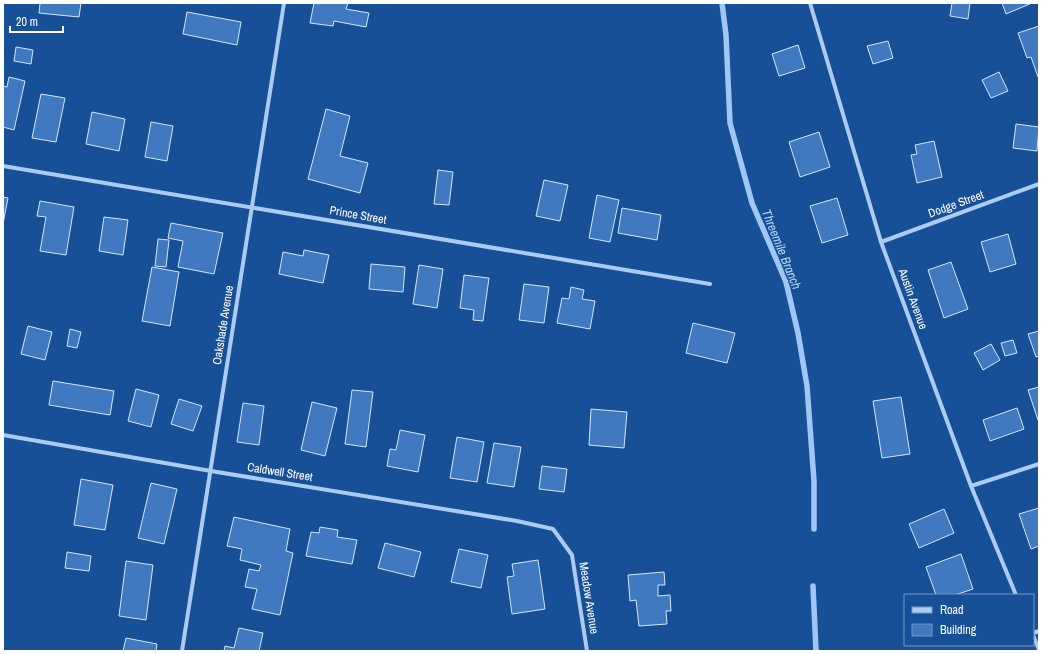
<svg xmlns="http://www.w3.org/2000/svg" width="1042" height="654" font-family="'Archivo Narrow',sans-serif">
<rect width="100%" height="100%" fill="#185098"/>
<g fill="none" stroke-linecap="round" stroke-linejoin="round">
<path stroke="#9fc6f4" stroke-width="5.5" d="M 722,3 L 726,35 L 730,123 L 752,203 L 786,282 L 798,333 L 807,386 L 814,481 L 814,529
M 813,586 L 816,651"/>
</g>
<path fill="#4179c0" stroke="#d3e6fc" d="M 40,3 L 81,3 L 79,17 L 39,13 Z
M 314,3 L 348,3 L 346,9 L 369,13 L 366,27 L 334,21 L 333,26 L 310,23 Z
M 952,3 L 970,3 L 968,19 L 950,16 Z
M 1002,3 L 1032,3 L 1006,14 Z
M 187,12 L 241,22 L 237,45 L 183,34 Z
M 1039,26 L 1039,76 L 1038,77 L 1031,57 L 1027,58 L 1018,33 Z
M 888,41 L 893,58 L 873,64 L 867,46 Z
M 798,45 L 805,68 L 779,76 L 772,54 Z
M 16,47 L 33,50 L 31,64 L 14,61 Z
M 999,72 L 1008,91 L 991,98 L 982,80 Z
M 9,77 L 25,81 L 14,130 L 3,127 L 3,86 L 7,87 Z
M 41,94 L 65,98 L 56,142 L 32,138 Z
M 326,109 L 350,116 L 340,156 L 368,163 L 360,193 L 308,179 Z
M 92,112 L 125,119 L 119,151 L 86,144 Z
M 151,122 L 173,126 L 167,161 L 145,157 Z
M 1016,124 L 1039,127 L 1037,151 L 1013,148 Z
M 819,132 L 830,167 L 800,177 L 789,142 Z
M 934,141 L 942,177 L 917,183 L 911,155 L 917,154 L 915,145 Z
M 438,170 L 453,172 L 449,205 L 434,204 Z
M 544,180 L 568,185 L 560,221 L 536,216 Z
M 597,195 L 619,200 L 610,242 L 589,238 Z
M 3,197 L 8,198 L 3,224 Z
M 837,198 L 848,235 L 822,243 L 810,206 Z
M 40,201 L 74,207 L 66,255 L 40,251 L 46,217 L 37,216 Z
M 622,208 L 661,215 L 657,240 L 618,233 Z
M 104,217 L 128,220 L 123,255 L 99,251 Z
M 171,223 L 223,233 L 214,274 L 178,267 L 183,241 L 168,238 Z
M 1008,234 L 1016,264 L 990,272 L 981,242 Z
M 158,239 L 169,240 L 166,267 L 155,266 Z
M 304,250 L 329,255 L 323,283 L 279,274 L 283,252 L 303,256 Z
M 951,262 L 968,309 L 944,318 L 928,270 Z
M 371,264 L 405,267 L 403,292 L 369,289 Z
M 419,265 L 443,269 L 437,308 L 413,304 Z
M 152,267 L 179,272 L 170,326 L 142,321 Z
M 464,275 L 489,278 L 483,321 L 473,320 L 474,310 L 460,308 Z
M 524,284 L 549,287 L 544,323 L 519,320 Z
M 571,287 L 584,290 L 582,299 L 595,301 L 590,329 L 557,323 L 562,298 L 569,299 Z
M 693,323 L 735,333 L 727,363 L 686,353 Z
M 28,326 L 52,332 L 45,360 L 21,354 Z
M 70,329 L 81,332 L 77,348 L 67,346 Z
M 1039,331 L 1039,356 L 1036,357 L 1028,334 Z
M 1013,340 L 1017,353 L 1005,356 L 1001,343 Z
M 991,344 L 1000,360 L 983,370 L 974,353 Z
M 53,381 L 114,391 L 110,415 L 49,405 Z
M 1039,387 L 1039,420 L 1038,420 L 1028,390 Z
M 136,389 L 159,395 L 151,427 L 128,421 Z
M 352,390 L 373,392 L 366,447 L 345,444 Z
M 901,397 L 910,454 L 882,458 L 873,401 Z
M 179,399 L 202,406 L 193,431 L 171,424 Z
M 312,402 L 337,408 L 325,456 L 301,450 Z
M 243,403 L 264,406 L 259,445 L 237,442 Z
M 1017,408 L 1024,429 L 990,441 L 983,420 Z
M 591,409 L 627,412 L 624,448 L 589,445 Z
M 400,430 L 425,435 L 418,472 L 387,466 L 390,449 L 396,450 Z
M 457,437 L 484,442 L 477,482 L 450,478 Z
M 494,443 L 521,447 L 514,487 L 487,483 Z
M 542,466 L 567,469 L 564,492 L 539,489 Z
M 81,479 L 113,485 L 105,530 L 74,525 Z
M 151,483 L 177,489 L 164,544 L 138,538 Z
M 1039,508 L 1039,546 L 1031,549 L 1019,514 Z
M 944,509 L 954,533 L 919,548 L 909,524 Z
M 234,517 L 290,529 L 286,551 L 293,553 L 280,615 L 252,609 L 257,589 L 245,587 L 249,569 L 259,571 L 261,565 L 240,560 L 242,549 L 227,546 Z
M 320,527 L 338,530 L 337,537 L 357,540 L 352,564 L 306,556 L 311,532 L 319,533 Z
M 385,543 L 421,552 L 414,577 L 378,568 Z
M 459,549 L 488,555 L 481,588 L 451,582 Z
M 67,552 L 91,556 L 89,571 L 65,568 Z
M 961,554 L 973,589 L 955,595 L 936,595 L 926,567 Z
M 538,560 L 545,609 L 512,614 L 507,577 L 514,576 L 512,564 Z
M 126,561 L 153,565 L 146,620 L 119,616 Z
M 664,572 L 665,585 L 658,585 L 658,596 L 670,595 L 671,611 L 666,611 L 667,624 L 639,626 L 636,600 L 630,601 L 628,575 Z
M 239,628 L 263,633 L 259,651 L 224,651 L 225,646 L 234,648 Z
M 126,638 L 157,644 L 156,651 L 123,651 Z"/>
<g fill="none" stroke-linecap="round" stroke-linejoin="round">
<path stroke="#accbf1" stroke-width="4" d="M 810,3 L 881,242 L 971,486 L 1016,595
M 3,166 L 710,284
M 881,242 L 1039,184
M 3,435 L 211,471 L 517,521 L 553,529 L 572,555 L 587,651
M 971,486 L 1039,464
M 1033,633 L 1039,631
M 1033,635 L 1039,650
M 182,651 L 284,3"/>
</g>
<g text-anchor="middle" stroke-width="3" stroke-linejoin="round" paint-order="stroke">
<g font-size="12" fill="#fff" stroke="#185098">
<text transform="translate(956 204) rotate(-20)" y="4">Dodge Street</text>
<text transform="translate(358 215) rotate(10)" y="4">Prince Street</text>
<text transform="translate(913 299) rotate(70)" y="4">Austin Avenue</text>
<text transform="translate(223 325) rotate(-81)" y="4">Oakshade Avenue</text>
<text transform="translate(280 472) rotate(9)" y="4">Caldwell Street</text>
<text transform="translate(589 598) rotate(81)" y="4">Meadow Avenue</text>
</g>
<g font-size="13" font-style="italic" fill="#b9d5f8" stroke="#185098">
<text transform="translate(782 249) rotate(68)" y="5">Threemile Branch</text>
</g>
</g>
<rect width="1042" height="654" fill="none" stroke="#ffffff" stroke-width="8"/>
<rect x="904" y="594" width="130" height="52" fill="#185098" stroke="#7496c1"/>
<rect x="912" y="607" width="20" height="6" fill="#accbf1" stroke="#7496c1"/>
<text x="940" y="614" font-size="12" fill="#ffffff">Road</text>
<rect x="912" y="624" width="20" height="12" fill="#4179c0" stroke="#7496c1"/>
<text x="940" y="634" font-size="12" fill="#ffffff">Building</text>
<path d="M10 26v6h53v-6" fill="none" stroke="#ffffff" stroke-width="2"/>
<text x="16" y="26" font-size="12" fill="#ffffff" stroke="#185098" stroke-width="3" paint-order="stroke">20 m</text>
</svg>
